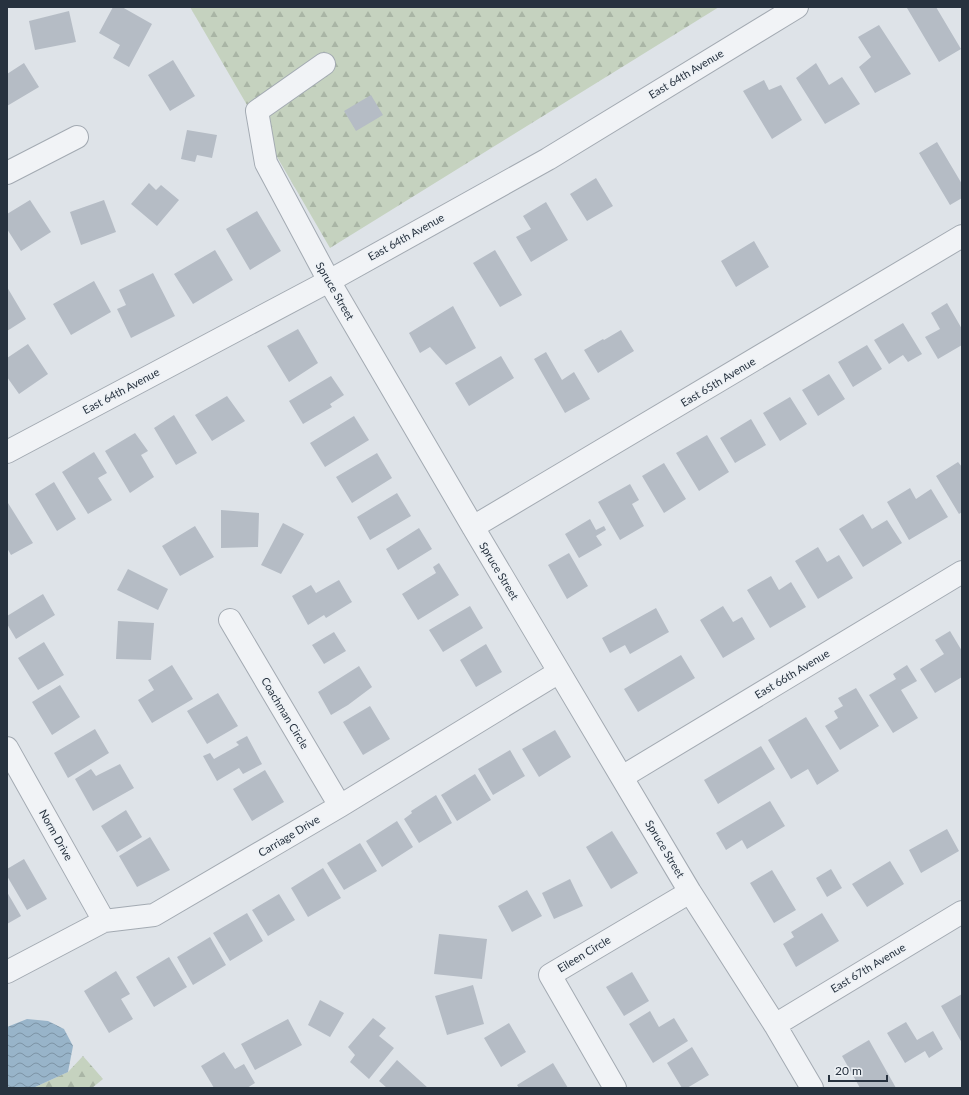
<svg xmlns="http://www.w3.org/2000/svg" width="969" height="1095" font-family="Lato,sans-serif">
<defs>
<pattern id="forest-firs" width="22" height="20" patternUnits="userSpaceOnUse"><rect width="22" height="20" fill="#c5d2bf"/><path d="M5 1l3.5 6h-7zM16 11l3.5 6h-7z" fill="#a9b5a5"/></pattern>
<pattern id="water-waves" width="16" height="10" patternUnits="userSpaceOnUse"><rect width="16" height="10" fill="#98b4c9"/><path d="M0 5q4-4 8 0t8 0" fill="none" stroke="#7c93a5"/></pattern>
</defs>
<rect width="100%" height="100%" fill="#dee3e8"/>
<path fill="url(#forest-firs)" d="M 190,7 L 719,7 L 330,248 Z
M 83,1056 L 103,1079 L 92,1088 L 33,1088 L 68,1072 Z"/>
<path fill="url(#water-waves)" d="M 27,1019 L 48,1021 L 64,1029 L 73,1046 L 68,1072 L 33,1088 L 7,1088 L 7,1027 Z"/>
<path fill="#b5bcc5" d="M 113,7 L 122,7 L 152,24 L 129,67 L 113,58 L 120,45 L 99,33 Z
M 909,7 L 936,7 L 961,49 L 939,62 L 907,8 Z
M 69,11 L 76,42 L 35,50 L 29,21 Z
M 879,25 L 911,74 L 875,93 L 859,67 L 871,57 L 858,37 Z
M 173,60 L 195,96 L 170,111 L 148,75 Z
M 24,63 L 39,87 L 7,106 L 7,74 Z
M 816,63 L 829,85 L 842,77 L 860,104 L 825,124 L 796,78 Z
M 764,80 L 769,90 L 781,85 L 802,120 L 772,139 L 743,91 Z
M 371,95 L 383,115 L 356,131 L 344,111 Z
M 187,130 L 217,135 L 212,158 L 197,155 L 195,162 L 181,159 Z
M 937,142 L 962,184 L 962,198 L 950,205 L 919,153 Z
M 596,178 L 613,206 L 587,221 L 570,194 Z
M 149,183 L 156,190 L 161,185 L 179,200 L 157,226 L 131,204 Z
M 30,200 L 51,232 L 21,251 L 7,229 L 7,214 Z
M 104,200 L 116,232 L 81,245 L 70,212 Z
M 546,202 L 568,240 L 531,262 L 516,237 L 531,229 L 523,216 Z
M 257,211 L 281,251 L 250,270 L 226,229 Z
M 754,241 L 769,267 L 736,287 L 721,261 Z
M 215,250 L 233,280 L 193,304 L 174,274 Z
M 495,250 L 522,295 L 500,307 L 473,263 Z
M 153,273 L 175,316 L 131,338 L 117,309 L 126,305 L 119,290 Z
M 94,281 L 111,312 L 71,335 L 53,304 Z
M 7,287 L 26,319 L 7,331 Z
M 947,303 L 962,329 L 962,345 L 938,359 L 925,337 L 940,329 L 931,313 Z
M 453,306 L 476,348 L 446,365 L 430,347 L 420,353 L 409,333 Z
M 903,323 L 922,354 L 908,362 L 903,355 L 889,364 L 874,340 Z
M 298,329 L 318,363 L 289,382 L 267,346 Z
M 621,330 L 634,351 L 598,373 L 584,350 L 603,339 L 604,340 Z
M 28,344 L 48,374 L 19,394 L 7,377 L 7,358 Z
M 867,345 L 882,369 L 853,387 L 838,362 Z
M 546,352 L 562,380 L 574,372 L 590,399 L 565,413 L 534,359 Z
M 501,356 L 514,378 L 469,406 L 455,383 Z
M 829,374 L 845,399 L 818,416 L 802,390 Z
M 331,376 L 344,395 L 330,404 L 332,407 L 303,424 L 289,401 Z
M 227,396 L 245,421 L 212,441 L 195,415 Z
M 790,397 L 807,424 L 780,441 L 763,413 Z
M 174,415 L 197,453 L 176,465 L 154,428 Z
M 354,416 L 369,440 L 325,467 L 310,443 Z
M 751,419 L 766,445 L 735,463 L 720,438 Z
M 135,433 L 148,451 L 141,455 L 154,477 L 130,493 L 105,451 Z
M 707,435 L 729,472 L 699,491 L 676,453 Z
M 94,452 L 107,473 L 98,478 L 112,500 L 88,514 L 62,472 Z
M 377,453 L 392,478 L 352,503 L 336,477 Z
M 958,462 L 962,467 L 962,512 L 959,514 L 936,476 Z
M 664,463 L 686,499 L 664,513 L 642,476 Z
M 54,482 L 76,519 L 57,531 L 35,494 Z
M 630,484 L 639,500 L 632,504 L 644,526 L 620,540 L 598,502 Z
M 910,488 L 916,499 L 931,489 L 948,517 L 909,540 L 887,502 Z
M 397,493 L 411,516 L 370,540 L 357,517 Z
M 8,503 L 33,543 L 11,555 L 7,548 L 7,504 Z
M 221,510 L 259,513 L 258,547 L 221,548 Z
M 863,514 L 872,529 L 887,520 L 902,543 L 863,567 L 839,529 Z
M 590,519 L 596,530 L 604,526 L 606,530 L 596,536 L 602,545 L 579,558 L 565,534 Z
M 283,523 L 304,534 L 281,574 L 261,565 Z
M 195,526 L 214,557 L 180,576 L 162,546 Z
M 419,528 L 432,549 L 398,570 L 386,549 Z
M 818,547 L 827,562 L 839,555 L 853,578 L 818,599 L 795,561 Z
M 569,553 L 588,586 L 567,599 L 548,565 Z
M 439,563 L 459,595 L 418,620 L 402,594 L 436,573 L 433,567 Z
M 128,569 L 168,589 L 158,610 L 117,590 Z
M 771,576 L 779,590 L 791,582 L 806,607 L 770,628 L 747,590 Z
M 339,580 L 352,602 L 326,618 L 324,615 L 308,625 L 292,596 L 311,585 L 316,593 Z
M 43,594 L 55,615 L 16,639 L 7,624 L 7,616 Z
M 470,606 L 483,628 L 443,652 L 429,630 Z
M 723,606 L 733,622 L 742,617 L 755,639 L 723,658 L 700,620 Z
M 656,608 L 669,632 L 630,654 L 625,645 L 610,653 L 602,638 Z
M 118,621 L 154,623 L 151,660 L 116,659 Z
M 950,631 L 962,651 L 962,677 L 935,693 L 920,669 L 944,654 L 935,640 Z
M 334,632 L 346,651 L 324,664 L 312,645 Z
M 44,642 L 64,675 L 38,690 L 18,658 Z
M 486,644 L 502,672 L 476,687 L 460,660 Z
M 681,655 L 695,678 L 638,712 L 624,689 Z
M 172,665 L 193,699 L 152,723 L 138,700 L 154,690 L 148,680 Z
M 907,665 L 917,681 L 901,690 L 918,718 L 893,733 L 869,695 L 896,679 L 893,674 Z
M 359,666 L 372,687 L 348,705 L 331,715 L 318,692 Z
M 60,685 L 80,717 L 52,735 L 32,702 Z
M 856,688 L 879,726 L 840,750 L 825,726 L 838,718 L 834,711 L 843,706 L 838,698 Z
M 218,693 L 238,726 L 207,744 L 187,711 Z
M 370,706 L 390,739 L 363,755 L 343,722 Z
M 806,717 L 839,771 L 817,785 L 808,769 L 791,779 L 768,740 Z
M 95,729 L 109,753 L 68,778 L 54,753 Z
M 555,730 L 571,757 L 539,777 L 522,749 Z
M 247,736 L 262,764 L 243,774 L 239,768 L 217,781 L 203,756 L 210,753 L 214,759 L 239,745 L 236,742 Z
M 761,746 L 775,769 L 718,804 L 704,780 Z
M 510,750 L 525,776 L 493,795 L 478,769 Z
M 120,764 L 134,788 L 93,811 L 75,779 L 91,769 L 96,776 Z
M 265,770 L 284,802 L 252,821 L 233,789 Z
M 475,774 L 491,800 L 457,821 L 441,795 Z
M 436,795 L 452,823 L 419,843 L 404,819 L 412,813 L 411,811 Z
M 770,801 L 785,826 L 747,849 L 742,840 L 726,850 L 716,833 Z
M 126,810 L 142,837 L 117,852 L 101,826 Z
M 397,821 L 413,847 L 382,867 L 366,841 Z
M 947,829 L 959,851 L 921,873 L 909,850 Z
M 612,831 L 638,873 L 611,889 L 586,847 Z
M 150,837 L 170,870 L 137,887 L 119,856 Z
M 360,843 L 377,871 L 344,890 L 327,863 Z
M 24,859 L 47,899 L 27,910 L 7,876 L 7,869 Z
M 890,861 L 904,884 L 867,907 L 852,884 Z
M 323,868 L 341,898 L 308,917 L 291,888 Z
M 831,869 L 842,888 L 827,897 L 816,878 Z
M 772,870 L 796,910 L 774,923 L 750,883 Z
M 570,879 L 583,906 L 554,919 L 542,893 Z
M 527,890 L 542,916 L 512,932 L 498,906 Z
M 7,892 L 21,916 L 7,924 Z
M 279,894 L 295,920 L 268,936 L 252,910 Z
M 247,913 L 263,941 L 230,961 L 213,933 Z
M 822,913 L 839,941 L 796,967 L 783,944 L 794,937 L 791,932 Z
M 439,934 L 487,939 L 482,979 L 434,974 Z
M 210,937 L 226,965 L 193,985 L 177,957 Z
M 169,957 L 187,987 L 154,1007 L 136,977 Z
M 116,971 L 130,994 L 121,999 L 133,1019 L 109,1033 L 84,991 Z
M 632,972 L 649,1001 L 624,1016 L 606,987 Z
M 473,985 L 484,1024 L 447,1035 L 435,996 Z
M 962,994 L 962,1043 L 941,1006 Z
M 320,1000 L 344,1013 L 330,1037 L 308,1025 Z
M 650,1011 L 659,1027 L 674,1018 L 688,1041 L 653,1063 L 629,1024 Z
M 373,1018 L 386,1028 L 379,1036 L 394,1048 L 369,1079 L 350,1062 L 355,1055 L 348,1047 Z
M 288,1019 L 302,1045 L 255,1070 L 241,1044 Z
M 906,1022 L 917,1040 L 933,1031 L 943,1049 L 929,1058 L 925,1051 L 905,1063 L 887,1033 Z
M 509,1023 L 526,1052 L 501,1067 L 484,1038 Z
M 869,1040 L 896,1088 L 860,1088 L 842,1056 Z
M 692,1047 L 709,1075 L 687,1088 L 682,1088 L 667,1063 Z
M 224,1052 L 235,1069 L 244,1064 L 255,1083 L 247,1088 L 214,1088 L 201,1066 Z
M 397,1060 L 428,1088 L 387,1088 L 379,1081 Z
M 553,1063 L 568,1088 L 519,1088 L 517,1085 Z"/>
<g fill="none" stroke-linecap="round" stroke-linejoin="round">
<g stroke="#a3aab2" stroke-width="24">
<path id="minor" d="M 324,64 L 257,111 L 266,163 L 329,281 L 473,527 L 690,892 L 775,1025 L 812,1088
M 7,173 L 77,137
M 7,452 L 329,281 L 548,159 L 797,7
M 473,527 L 962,236
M 230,620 L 340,806
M 7,748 L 104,921
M 622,777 L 962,572
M 7,972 L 104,921 L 154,915 L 340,806 L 559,672
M 775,1025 L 962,912
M 615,1088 L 550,975 L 690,892"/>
</g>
<use href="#minor" stroke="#f1f3f6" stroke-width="22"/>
</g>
<g text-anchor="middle" stroke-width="3" stroke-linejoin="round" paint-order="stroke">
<g font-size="11" fill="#27323f" stroke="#edf1f5">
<text transform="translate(686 74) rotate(-31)" y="4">East 64th Avenue</text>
<text transform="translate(406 237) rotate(-29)" y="4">East 64th Avenue</text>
<text transform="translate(335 291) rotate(60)" y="4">Spruce Street</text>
<text transform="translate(718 382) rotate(-31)" y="4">East 65th Avenue</text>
<text transform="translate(121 391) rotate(-28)" y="4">East 64th Avenue</text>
<text transform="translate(499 571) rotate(59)" y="4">Spruce Street</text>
<text transform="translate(792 674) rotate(-31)" y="4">East 66th Avenue</text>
<text transform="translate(285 713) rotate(59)" y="4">Coachman Circle</text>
<text transform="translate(56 835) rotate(61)" y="4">Norm Drive</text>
<text transform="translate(289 836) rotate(-31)" y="4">Carriage Drive</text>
<text transform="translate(665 849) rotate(59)" y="4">Spruce Street</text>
<text transform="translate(584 954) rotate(-31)" y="4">Eileen Circle</text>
<text transform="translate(868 968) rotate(-31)" y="4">East 67th Avenue</text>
</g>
</g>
<rect width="969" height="1095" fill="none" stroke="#27323f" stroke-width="16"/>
<path d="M829 1075v6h58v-6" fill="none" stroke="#27323f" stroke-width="2"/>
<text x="835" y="1075" font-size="12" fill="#27323f" stroke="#edf1f5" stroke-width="3" paint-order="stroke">20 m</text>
</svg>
